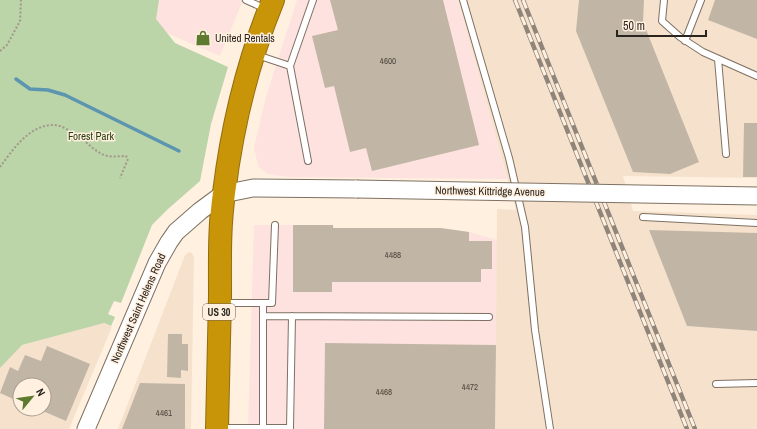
<svg xmlns="http://www.w3.org/2000/svg" width="757" height="429" font-family="'Archivo Narrow',sans-serif">
<rect width="100%" height="100%" fill="#fff0e0"/>
<path fill="#fde2df" d="M 145,0 L 243,0 L 220,56 L 137,20 Z
M 297,0 L 458,0 L 507,179 L 289,177 L 267,174 L 258,166 L 254,147 L 266,97 Z
M 254,225 L 333,225 L 334,228 L 441,228 L 469,232 L 497,240 L 495,429 L 248,429 Z"/>
<path fill="#f6e2cc" fill-rule="evenodd" d="M 458,0 L 757,0 L 757,178 L 623,176 L 633,211 L 757,215 L 757,429 L 495,429 L 497,209 L 516,210 Z
M 189,252 L 192,253 L 194,257 L 191,429 L 118,429 L 185,255 Z
M 103,323 L 112,327 L 69,429 L 0,429 L 0,361 L 11,348 ZM 20,385 L 44,385 L 44,409 L 20,409 Z"/>
<path fill="#bbd4a8" d="M 0,0 L 159,0 L 156,19 L 175,43 L 228,67 L 211,124 L 200,181 L 168,209 L 152,225 L 121,303 L 114,301 L 108,314 L 115,317 L 111,326 L 104,323 L 22,345 L 0,368 Z"/>
<g fill="none" stroke-linecap="round" stroke-linejoin="round">
<path stroke="#5c95b0" stroke-width="3.5" d="M 16,79 L 30,89 L 48,90 L 65,95 L 179,151"/>
</g>
<path fill="#c1b6a5" d="M 330,0 L 443,0 L 479,145 L 372,171 L 366,148 L 350,152 L 334,86 L 325,88 L 312,36 L 338,30 Z
M 579,0 L 644,0 L 643,22 L 699,162 L 670,174 L 633,172 L 576,31 Z
M 715,0 L 757,0 L 757,39 L 708,20 Z
M 744,123 L 757,123 L 757,177 L 743,177 Z
M 293,225 L 333,225 L 333,228 L 441,228 L 469,232 L 469,241 L 492,241 L 492,269 L 481,269 L 481,282 L 332,282 L 332,292 L 293,292 Z
M 649,230 L 757,233 L 757,331 L 687,326 Z
M 168,334 L 182,334 L 182,344 L 188,344 L 188,371 L 181,370 L 181,378 L 167,377 Z
M 325,343 L 496,345 L 495,429 L 324,429 Z
M 47,346 L 90,364 L 66,421 L 38,409 L 44,409 L 44,385 L 20,385 L 20,402 L 0,393 L 10,367 L 18,371 L 25,355 L 41,361 Z
M 140,383 L 185,384 L 185,429 L 122,429 Z"/>
<g fill="none" stroke-linecap="round" stroke-linejoin="round">
<g stroke="#7e7163" stroke-width="8">
<path id="lane" d="M 246,0 L 266,9
M 463,0 L 509,158 L 525,227 L 535,330 L 550,429
M 664,0 L 662,21 L 680,37 L 703,52 L 757,76
M 685,41 L 701,0
M 257,55 L 290,66
M 718,59 L 726,154
M 308,161 L 290,66 L 313,0
M 643,217 L 757,223
M 223,303 L 272,303 L 275,225
M 263,316 L 489,317
M 716,384 L 757,383
M 221,428 L 263,428 L 263,303
M 263,428 L 290,428 L 292,316"/>
</g>
<g stroke="#7e7163" stroke-width="19">
<path id="secondary" d="M 86,429 L 157,263 L 169,242 L 176,232 L 200,211 L 223,194 L 253,188 L 357,189"/>
</g>
<g stroke="#916d10" stroke-width="24">
<path id="highway" d="M 217,429 C 218,385 219,340 220,296 C 220,262 219,227 224,193 C 232,127 248,61 273,0"/>
</g>
<path stroke="#a2978b" stroke-width="2" stroke-dasharray="2 2" stroke-linecap="butt" d="M 0,51 L 7,45 L 20,21 L 21,0
M 0,167 C 12,151 28,126 52,125 C 60,124 70,131 77,135 C 86,141 93,150 102,154 C 109,158 118,156 126,156 L 128,159 L 120,178"/>
<use href="#lane" stroke="#fff" stroke-width="6"/>
<use href="#secondary" stroke="#fff" stroke-width="17"/>
<use href="#highway" stroke="#c99508" stroke-width="22"/>
<g stroke="#8f857a" stroke-width="4.5">
<path id="rail" d="M 515,0 L 687,429
M 523,0 L 695,429"/>
</g>
<use href="#rail" stroke="#fff0e0" stroke-width="3" stroke-dasharray="9" stroke-linecap="butt"/>
<g stroke="#7e7163" stroke-width="19" stroke-linecap="butt">
<path id="secondary-bridge" d="M 357,189 L 757,196"/>
</g>
<use href="#secondary-bridge" stroke="#fff" stroke-width="17"/>
</g>
<defs>
<g id="shop-bare" transform="scale(1.2)"><path d="M-5-2.5h2.3a2.7 3.5 0 0 1 5.4 0H5L5.5 6h-11ZM-1.5-2.5h3a1.5 2.3 0 0 0-3 0Z" fill="#5d7a2f" stroke="#fff0e0" stroke-width="2.5" paint-order="stroke"/></g>
</defs>
<g fill-rule="evenodd">
<use href="#shop-bare" x="203" y="38"/>
</g>
<g text-anchor="middle" stroke-width="3" stroke-linejoin="round" paint-order="stroke">
<g font-size="9" fill="#504840">
<text x="388" y="64">4600</text>
<text x="393" y="258">4488</text>
<text x="470" y="390">4472</text>
<text x="384" y="395">4468</text>
<text x="164" y="416">4461</text>
</g>
<rect fill="#fff0e0" stroke="#6a6158" stroke-width="1" x="203" y="304" width="32" height="16" rx="3"/>
<g font-size="10" font-weight="bold" fill="#2a241e">
<text x="219" y="316">US 30</text>
</g>
<g font-size="11" fill="#2a241e" stroke="#fff0e0" text-anchor="start">
<text x="215" y="42">United Rentals</text>
</g>
<g font-size="11" fill="#284010" stroke="#fff0e0">
<text x="91" y="140">Forest Park</text>
</g>
<g font-size="11" fill="#2a241e" stroke="#fff0e0">
<text transform="translate(490 191) rotate(1)" y="4">Northwest Kittridge Avenue</text>
<text transform="translate(138 308) rotate(-66)" y="4">Northwest Saint Helens Road</text>
</g>
</g>
<g transform="translate(32 397) rotate(61)"><circle r="19" fill="#fff0e0" stroke="#aa9e92"/>
<path d="M0-3L7 15L0 10L-7 15Z" fill="#5d7a2f"/>
<text y="-6" font-size="11" font-weight="bold" text-anchor="middle" fill="#2a241e">N</text>
</g>
<path d="M617 30v6h89v-6" fill="none" stroke="#2a241e" stroke-width="2"/>
<text x="623" y="30" font-size="12" fill="#2a241e" stroke="#fff0e0" stroke-width="3" paint-order="stroke">50 m</text>
</svg>
